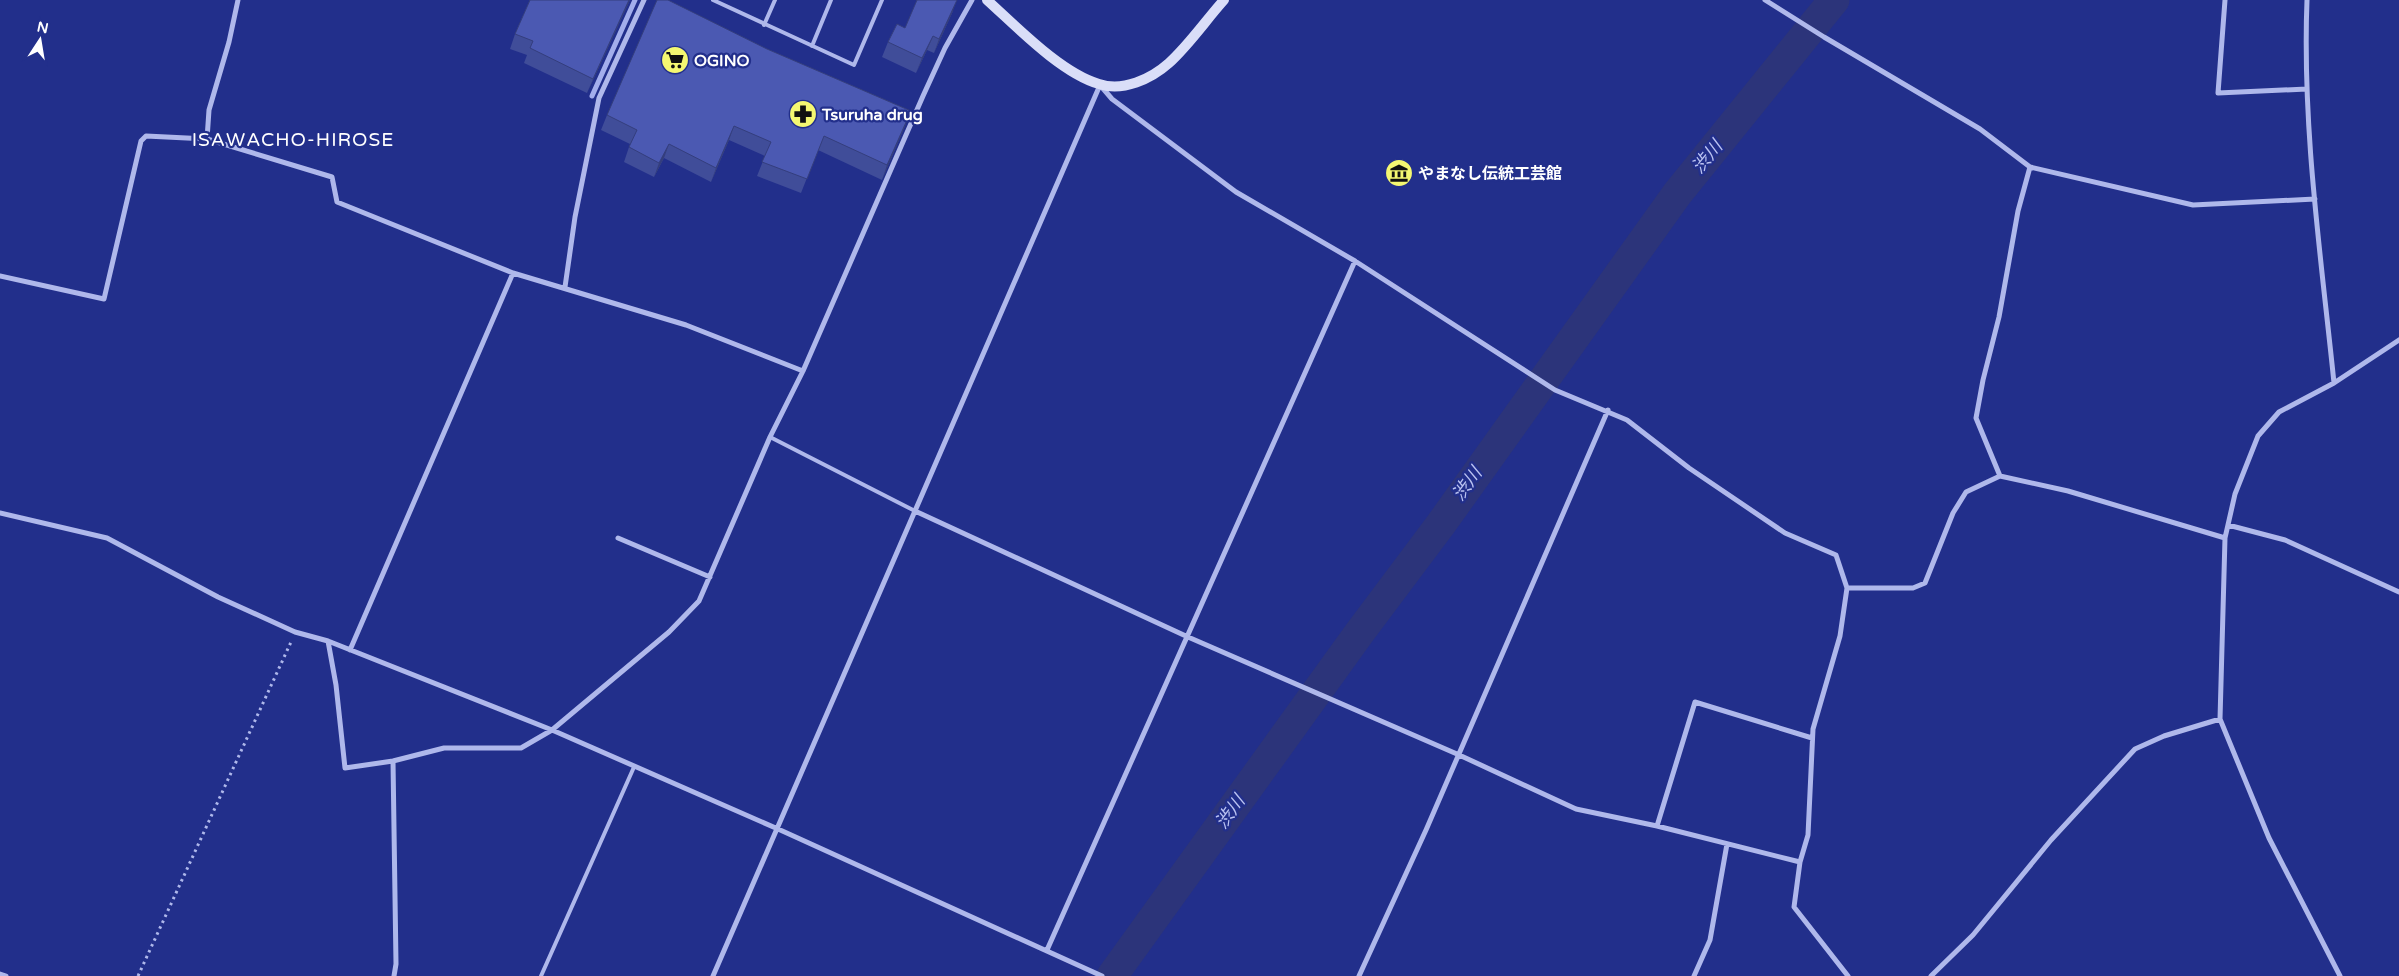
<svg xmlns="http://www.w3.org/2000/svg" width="2399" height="976" font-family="'Varela Round','Noto Sans JP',sans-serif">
<rect width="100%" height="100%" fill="#222f8b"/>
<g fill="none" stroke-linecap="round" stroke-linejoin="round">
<path stroke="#a3aeec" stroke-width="5" d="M 592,96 L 635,0"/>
<path stroke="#2c347a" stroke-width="31" d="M 1112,976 L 1360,632 L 1441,524 L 1677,194 L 1834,0"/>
<path stroke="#afb8eb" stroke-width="3" stroke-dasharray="2.5 4" stroke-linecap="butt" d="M 138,976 L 291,642"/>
<path stroke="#afb8eb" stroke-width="4" d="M 713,0 L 854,65 L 882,0
M 764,25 L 775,0
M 812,46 L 831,0
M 770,437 L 915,511
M 541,976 L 634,767"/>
<path stroke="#afb8eb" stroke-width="5" d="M 1765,0 L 1824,37 L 1980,129 L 2030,167 L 2193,205 L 2315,199
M 2225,0 L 2218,93 L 2307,89
M 2307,0 C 2302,128 2321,256 2334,383
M 207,139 L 209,110 L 229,42 L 238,0
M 0,276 L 104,299 L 141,141 L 146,136 L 207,139 L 332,177 L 337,202 L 513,273 L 686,325 L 803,371
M 565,287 L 575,217 L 599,98 L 644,0
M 2000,476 L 1976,418 L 1983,380 L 1999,317 L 2018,211 L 2030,167
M 915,511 L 1188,637 L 1457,754 L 1576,809 L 1657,826 L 1800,862
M 0,513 L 107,538 L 218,597 L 295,632 L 328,641 L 552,730 L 778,829 L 1102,976
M 2228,525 L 2285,540 L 2399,592
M 618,538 L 710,577
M 1847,588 L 1913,588 L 1925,583 L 1953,513 L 1966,492 L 2000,476 L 2068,491 L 2225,538
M 328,641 L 336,685 L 345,768 L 393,761 L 444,748 L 521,748 L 552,730 L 669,632 L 699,601 L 770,437 L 803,371 L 923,96 L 945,48 L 972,0
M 350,650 L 513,273
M 393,761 L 396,964 L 394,976
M 1657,826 L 1695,702 L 1812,738
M 1047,950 L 1355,261
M 0,974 L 6,976
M 713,976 L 1100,85 L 1112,99 L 1236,192 L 1355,261 L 1555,390 L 1627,420 L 1689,468 L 1785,533 L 1836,555 L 1847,588 L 1840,636 L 1813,729 L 1808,835 L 1800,862 L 1794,907 L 1848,976
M 1359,976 L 1426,830 L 1608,410
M 1694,976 L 1710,940 L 1727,844
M 1931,976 L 1973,935 L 2051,840 L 2135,749 L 2164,736 L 2220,719
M 2340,976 L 2269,838 L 2220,719 L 2225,538 L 2235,494 L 2258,436 L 2279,412 L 2334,383 L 2399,340"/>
<path stroke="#dadef8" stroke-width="10" d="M 987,0 C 1017,27 1061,73 1099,84 C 1123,92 1151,79 1169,63 C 1189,45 1206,20 1224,0"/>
</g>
<path fill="#404d99" d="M 530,0 L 630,0 L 587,93 L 524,63 L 527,55 L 510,49 L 515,34 Z
M 953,11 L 934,53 L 927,50 L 916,73 L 882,57 L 888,42 L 905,28 Z
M 767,49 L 911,111 L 905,126 L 882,180 L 818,150 L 801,193 L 757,176 L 765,156 L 729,140 L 711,182 L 664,158 L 654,177 L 624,162 L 630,144 L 601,130 L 607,115 Z"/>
<path fill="#343e7d" d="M 629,0 L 630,0 L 587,93 L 593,79 Z
M 957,0 L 953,11 L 934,53 L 939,39 Z
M 933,36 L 927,50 L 916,73 L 922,58 Z
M 911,111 L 905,126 L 882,180 L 887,165 Z
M 734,126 L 729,140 L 711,182 L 716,168 Z
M 669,144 L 664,158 L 654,177 L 659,163 Z"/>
<path fill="#4b59b2" stroke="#343e7d" d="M 530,0 L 629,0 L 593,79 L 530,48 L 533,41 L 515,34 Z
M 657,0 L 668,0 L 767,49 L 911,111 L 887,165 L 824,136 L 807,179 L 762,162 L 771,142 L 734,126 L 716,168 L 669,144 L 659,163 L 629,147 L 637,130 L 607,115 Z
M 917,0 L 957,0 L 939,39 L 933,36 L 922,58 L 888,42 L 897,24 L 905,28 Z"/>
<defs>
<g id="supermarket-disc" transform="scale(1.4375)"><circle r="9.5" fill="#f4f771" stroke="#222f8b"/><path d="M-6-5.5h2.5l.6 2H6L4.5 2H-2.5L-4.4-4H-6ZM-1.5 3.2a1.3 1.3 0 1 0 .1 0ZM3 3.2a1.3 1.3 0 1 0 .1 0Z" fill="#111"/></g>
<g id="pharmacy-disc" transform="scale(1.4375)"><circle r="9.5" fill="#f4f771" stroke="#222f8b"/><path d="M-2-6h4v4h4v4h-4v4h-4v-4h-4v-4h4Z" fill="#111"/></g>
<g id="museum-disc" transform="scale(1.4375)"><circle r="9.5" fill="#f4f771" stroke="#222f8b"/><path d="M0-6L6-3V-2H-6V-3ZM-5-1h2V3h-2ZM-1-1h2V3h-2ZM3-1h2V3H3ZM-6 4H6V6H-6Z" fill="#111"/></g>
</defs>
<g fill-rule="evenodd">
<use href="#supermarket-disc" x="675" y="60"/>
<use href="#pharmacy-disc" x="803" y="114"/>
<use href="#museum-disc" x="1399" y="173"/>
</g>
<g text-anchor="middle" stroke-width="4.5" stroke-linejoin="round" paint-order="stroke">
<g font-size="16" font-weight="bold" fill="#fff" stroke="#222f8b" text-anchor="start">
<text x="694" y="66">OGINO</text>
<text x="822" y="120">Tsuruha drug</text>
<text x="1418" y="179">やまなし伝統工芸館</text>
</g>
<g font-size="18" font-style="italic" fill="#bbc3f2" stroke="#222f8b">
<text transform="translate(1707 157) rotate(-51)" y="6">渋川</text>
<text transform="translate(1467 484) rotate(-54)" y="6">渋川</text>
<text transform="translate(1230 812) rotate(-54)" y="6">渋川</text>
</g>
<g font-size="19" letter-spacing="1" fill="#fff" stroke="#222f8b">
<text x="293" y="146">ISAWACHO-HIROSE</text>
</g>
</g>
<g transform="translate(40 40) rotate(12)" stroke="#222f8b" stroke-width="4" paint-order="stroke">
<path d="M0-4L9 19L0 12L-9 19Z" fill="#ffffff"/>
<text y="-8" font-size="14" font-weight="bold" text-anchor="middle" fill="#ffffff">N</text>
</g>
</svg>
